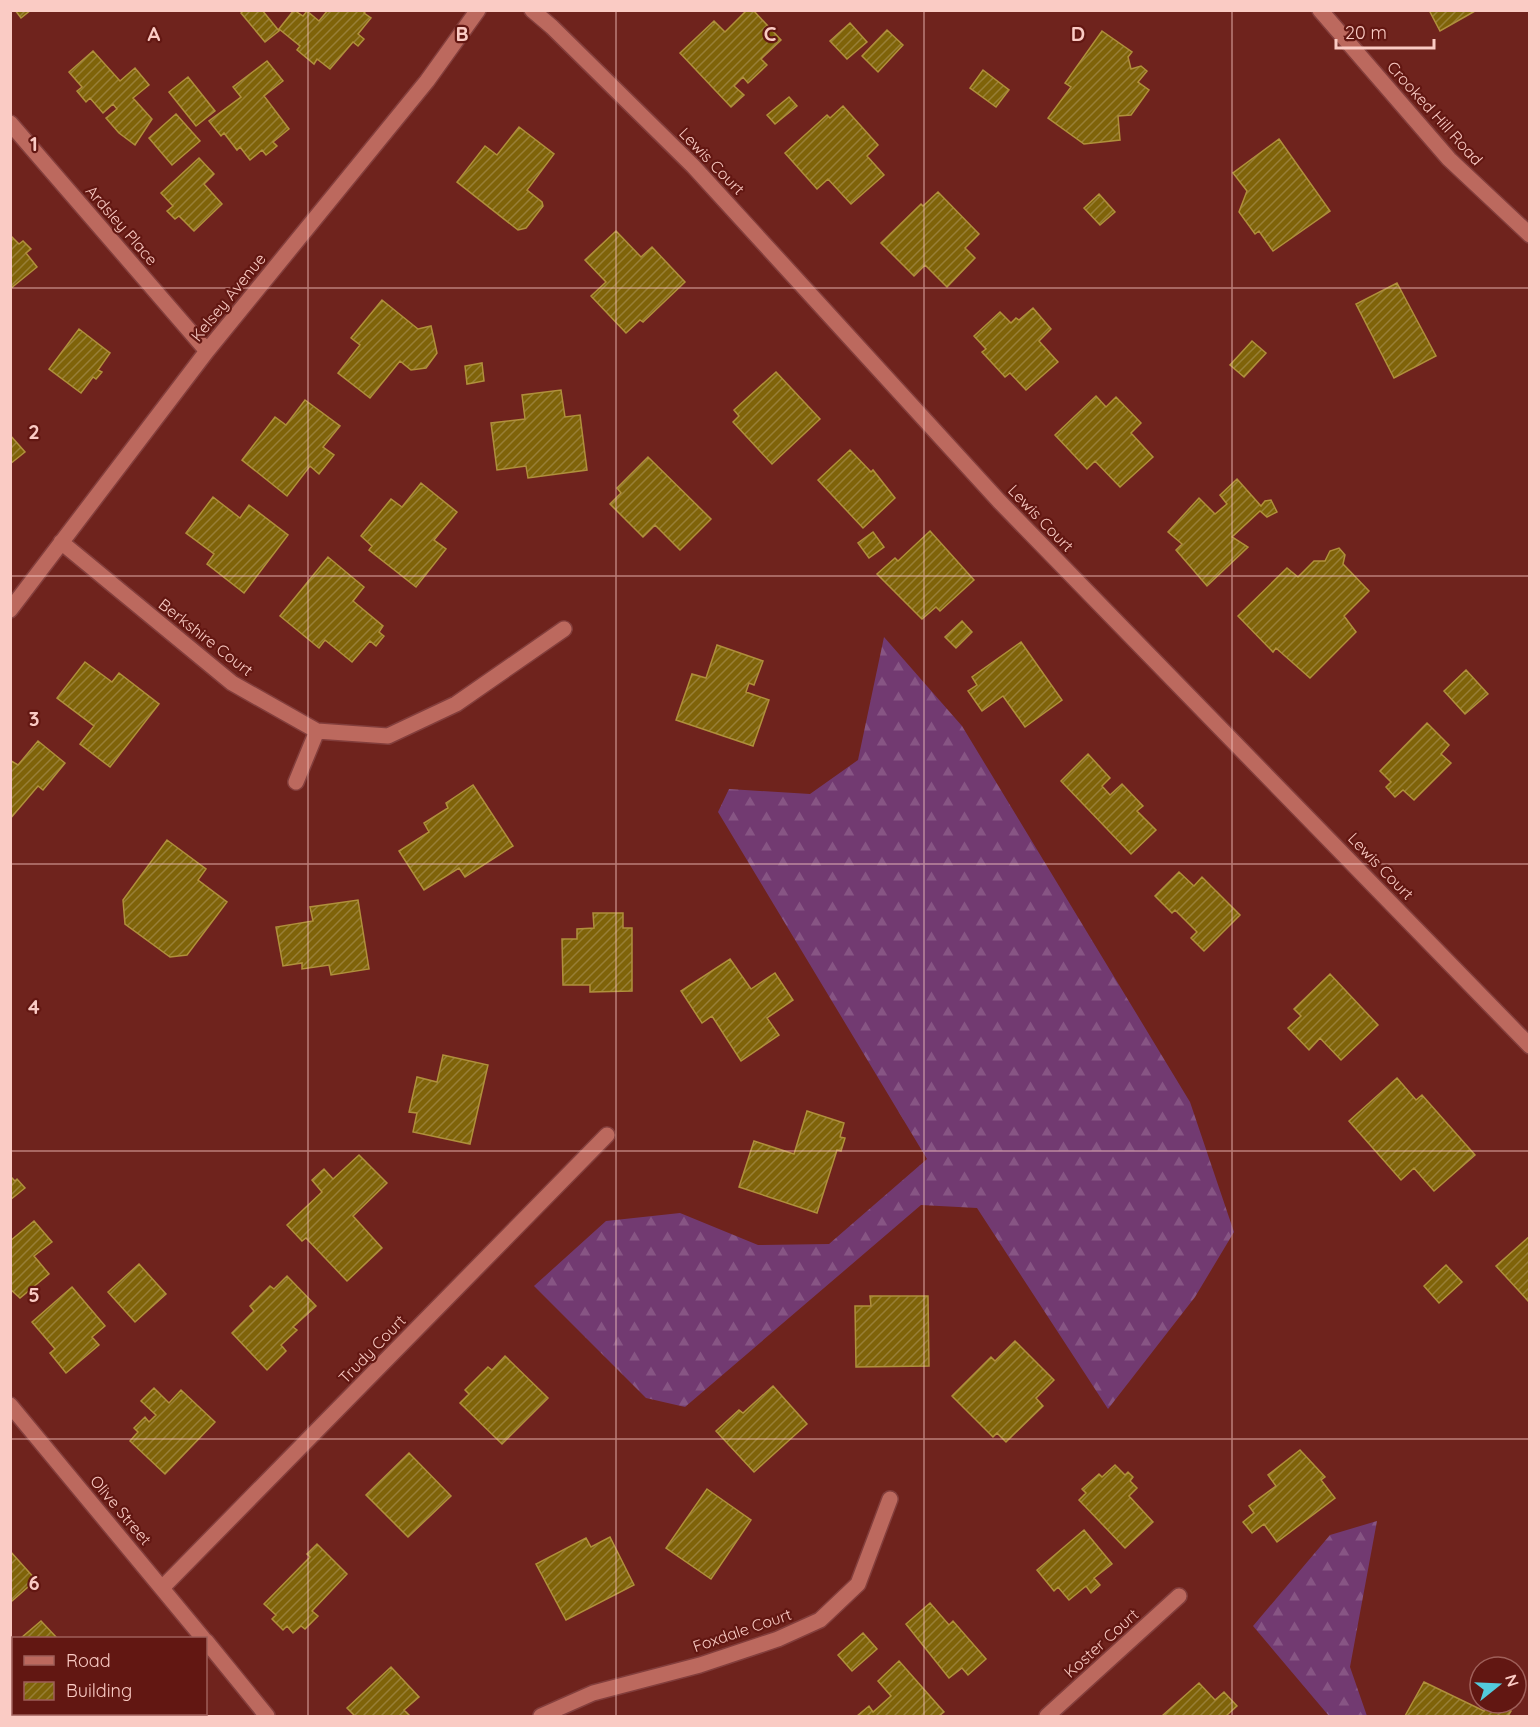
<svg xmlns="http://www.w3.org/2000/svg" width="1540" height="1727" font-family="Quicksand,sans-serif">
<defs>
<pattern id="forest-firs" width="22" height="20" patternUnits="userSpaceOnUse" patternTransform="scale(1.5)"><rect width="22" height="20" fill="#723a71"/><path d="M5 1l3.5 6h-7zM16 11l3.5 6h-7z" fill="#875584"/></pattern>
<pattern id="building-hatch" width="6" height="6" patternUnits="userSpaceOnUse" patternTransform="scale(1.5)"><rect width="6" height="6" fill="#7f6309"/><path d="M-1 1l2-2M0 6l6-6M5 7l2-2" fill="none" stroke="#987f37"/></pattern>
</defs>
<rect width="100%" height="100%" fill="#6f231d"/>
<path fill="url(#forest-firs)" d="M 884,637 L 962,726 L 1190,1102 L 1234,1232 L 1195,1297 L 1108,1409 L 977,1208 L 921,1205 L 685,1407 L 646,1398 L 534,1286 L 606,1221 L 680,1213 L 758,1245 L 829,1244 L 927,1159 L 718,812 L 729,789 L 810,794 L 858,760 Z
M 1377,1521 L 1350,1667 L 1367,1716 L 1329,1716 L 1253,1626 L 1330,1535 Z"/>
<path fill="url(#building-hatch)" stroke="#b0903c" stroke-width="1.5" d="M 15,10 L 31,10 L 21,18 Z
M 244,10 L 262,10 L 279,31 L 265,42 L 241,13 Z
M 294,10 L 303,16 L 307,11 L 319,21 L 328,10 L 367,10 L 364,13 L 371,18 L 358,34 L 364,39 L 358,46 L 353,42 L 330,69 L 317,59 L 314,64 L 297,50 L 300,46 L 279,29 Z
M 747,10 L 753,10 L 781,40 L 761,59 L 767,65 L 748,83 L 743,77 L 734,86 L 744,95 L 731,107 L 680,53 L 714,21 L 725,32 Z
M 1429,10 L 1474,10 L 1475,11 L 1440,31 Z
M 850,23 L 867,42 L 847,59 L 830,41 Z
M 887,30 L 903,45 L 878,72 L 862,56 Z
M 1102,31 L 1132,52 L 1128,57 L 1131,69 L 1141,66 L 1147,71 L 1138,82 L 1149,90 L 1131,115 L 1118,116 L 1120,140 L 1084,144 L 1048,118 L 1071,87 L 1065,83 Z
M 93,51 L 120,81 L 135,68 L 149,85 L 133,98 L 152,119 L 135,145 L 119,133 L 106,118 L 117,109 L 113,104 L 103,113 L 90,98 L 86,102 L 77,91 L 82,87 L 69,72 Z
M 267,61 L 283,81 L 264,96 L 289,129 L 273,142 L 277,146 L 266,155 L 262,150 L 250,160 L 240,147 L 237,150 L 224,133 L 221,136 L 209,121 L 241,97 L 233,87 Z
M 983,70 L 1009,90 L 996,107 L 970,88 Z
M 188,77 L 215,111 L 196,126 L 169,92 Z
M 789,97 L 797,106 L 775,124 L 767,115 Z
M 843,106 L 878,145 L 867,156 L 884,175 L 851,204 L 828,179 L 817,189 L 785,153 L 827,115 L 830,118 Z
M 176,114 L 200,141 L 172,165 L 149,138 Z
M 519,127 L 554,154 L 527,190 L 542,202 L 543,206 L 526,228 L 518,230 L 457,182 L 485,146 L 497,155 Z
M 1279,139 L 1330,211 L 1273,251 L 1259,231 L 1255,234 L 1239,212 L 1247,191 L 1233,173 Z
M 199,158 L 214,174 L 204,184 L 222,204 L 194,231 L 179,216 L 175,219 L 167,211 L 173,206 L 161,193 Z
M 938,192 L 979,234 L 965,248 L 975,258 L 947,287 L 925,265 L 914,276 L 881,243 L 921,204 L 923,206 Z
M 1099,194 L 1115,212 L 1100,225 L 1084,208 Z
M 616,231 L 641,257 L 652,247 L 685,282 L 643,322 L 640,320 L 626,333 L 591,296 L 606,282 L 585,260 Z
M 10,235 L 19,244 L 23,241 L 31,249 L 26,253 L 37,267 L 10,289 Z
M 1397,283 L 1436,356 L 1394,378 L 1356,304 Z
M 382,300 L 418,329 L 431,326 L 437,353 L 426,368 L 411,370 L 400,361 L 370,398 L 338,373 L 360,345 L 351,338 Z
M 1033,308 L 1051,329 L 1039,341 L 1058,362 L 1026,390 L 1010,373 L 1005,377 L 982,352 L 986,349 L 974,336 L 1000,312 L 1011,323 L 1016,318 L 1019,320 Z
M 79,329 L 110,353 L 98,370 L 102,372 L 96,379 L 93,377 L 81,393 L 49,369 Z
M 1252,341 L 1266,353 L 1244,377 L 1230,365 Z
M 482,363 L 484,381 L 467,384 L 465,366 Z
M 776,372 L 820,419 L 772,464 L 733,422 L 739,416 L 734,410 Z
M 561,390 L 565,417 L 580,415 L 587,470 L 528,478 L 526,466 L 497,470 L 491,423 L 525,419 L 522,395 Z
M 1096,396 L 1106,407 L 1116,397 L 1141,423 L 1131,433 L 1153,457 L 1120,487 L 1095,461 L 1087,469 L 1055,435 Z
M 305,400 L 340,426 L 323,447 L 334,455 L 319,474 L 310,466 L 287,496 L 242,460 L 275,417 L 286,425 Z
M 10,435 L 25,452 L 10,464 Z
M 850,450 L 871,472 L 873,470 L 895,498 L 863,528 L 818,480 Z
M 648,457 L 711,519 L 680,550 L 655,525 L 643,537 L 610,504 L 621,493 L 617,488 Z
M 1237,479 L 1261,506 L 1265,501 L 1271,500 L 1277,512 L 1267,517 L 1260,511 L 1232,537 L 1248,547 L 1207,586 L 1176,550 L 1182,544 L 1168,532 L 1199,498 L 1215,514 L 1227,504 L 1220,495 Z
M 421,483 L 457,512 L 434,540 L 446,549 L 416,587 L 369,550 L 372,546 L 361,536 L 391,499 L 402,507 Z
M 213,497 L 240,518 L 249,505 L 288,535 L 244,593 L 207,564 L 214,554 L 186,533 Z
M 930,531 L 974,580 L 940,611 L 936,607 L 922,619 L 877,574 L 895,558 L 898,561 Z
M 873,532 L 884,547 L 869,558 L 858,543 Z
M 1339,548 L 1345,555 L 1343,564 L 1369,591 L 1344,616 L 1356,632 L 1310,678 L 1276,648 L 1273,652 L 1238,616 L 1287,568 L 1298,577 L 1314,561 L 1325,561 L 1330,551 Z
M 328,557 L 364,587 L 353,601 L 383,626 L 379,632 L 384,636 L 376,646 L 370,641 L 352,662 L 325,640 L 319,648 L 280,616 Z
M 962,621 L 972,632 L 956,648 L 945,637 Z
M 1021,642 L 1062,700 L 1025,727 L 1003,696 L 982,711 L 968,691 L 977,685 L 972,677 Z
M 717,645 L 763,661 L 754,685 L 749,683 L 746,692 L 769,700 L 753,746 L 676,720 L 692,674 L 706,678 Z
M 85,662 L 112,682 L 119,673 L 159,704 L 110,767 L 80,744 L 94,726 L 57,698 Z
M 1466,670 L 1488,694 L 1465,714 L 1444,691 Z
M 1427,723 L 1449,745 L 1441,754 L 1451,763 L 1414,800 L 1403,790 L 1395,797 L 1386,787 L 1391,782 L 1380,771 Z
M 38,741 L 65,763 L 43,790 L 38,786 L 10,819 L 10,760 L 18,765 Z
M 1088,754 L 1110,778 L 1102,786 L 1110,795 L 1122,784 L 1143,806 L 1137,811 L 1156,830 L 1131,854 L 1061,781 Z
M 473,785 L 513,846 L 465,877 L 459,868 L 424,890 L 399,851 L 429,832 L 424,823 L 448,808 L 446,803 Z
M 167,840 L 206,869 L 198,880 L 227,902 L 187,955 L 170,957 L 125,924 L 123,900 Z
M 1179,872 L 1194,886 L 1202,877 L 1240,915 L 1204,951 L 1191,938 L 1197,932 L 1175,910 L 1172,913 L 1155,896 Z
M 358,900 L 369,969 L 331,975 L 329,965 L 302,969 L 302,963 L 283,966 L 276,927 L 313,921 L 310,907 Z
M 593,913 L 623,913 L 623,928 L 632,928 L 632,991 L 590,992 L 590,985 L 563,985 L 562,939 L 577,939 L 577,929 L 594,928 Z
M 730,959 L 751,989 L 775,973 L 793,1000 L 767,1018 L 779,1035 L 741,1061 L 712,1016 L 702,1023 L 681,991 Z
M 1330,974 L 1378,1025 L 1341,1060 L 1320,1038 L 1309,1050 L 1288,1028 L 1301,1016 L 1294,1009 Z
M 443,1055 L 488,1065 L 470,1144 L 413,1132 L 417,1113 L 409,1112 L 417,1077 L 437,1082 Z
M 1397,1078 L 1416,1100 L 1422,1095 L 1475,1155 L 1434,1191 L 1414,1168 L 1401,1180 L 1349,1121 Z
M 807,1111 L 844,1123 L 840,1137 L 845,1138 L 841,1151 L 837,1150 L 817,1213 L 739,1187 L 754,1141 L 794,1154 Z
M 359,1155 L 387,1183 L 353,1216 L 382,1248 L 347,1281 L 306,1238 L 302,1241 L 287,1225 L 322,1192 L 312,1180 L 324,1169 L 333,1179 Z
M 10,1176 L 15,1181 L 17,1179 L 25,1188 L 10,1200 Z
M 34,1221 L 52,1242 L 34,1256 L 49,1274 L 20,1298 L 10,1289 L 10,1241 Z
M 1530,1236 L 1530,1302 L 1529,1302 L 1496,1266 Z
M 139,1264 L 166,1294 L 135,1322 L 108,1292 Z
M 1446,1265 L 1462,1282 L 1439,1303 L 1424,1286 Z
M 287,1276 L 316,1306 L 293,1327 L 297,1330 L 281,1345 L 286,1351 L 267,1370 L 232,1333 L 254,1311 L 250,1306 L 270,1286 L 274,1289 Z
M 72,1287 L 105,1326 L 92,1337 L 99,1345 L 66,1373 L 50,1353 L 55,1349 L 32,1322 Z
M 870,1296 L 928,1296 L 929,1366 L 856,1367 L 855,1306 L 871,1306 Z
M 1015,1341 L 1054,1380 L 1036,1398 L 1043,1406 L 1006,1442 L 997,1433 L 993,1437 L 952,1396 L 991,1357 L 995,1361 Z
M 505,1356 L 548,1398 L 502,1444 L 460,1403 L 469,1394 L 465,1390 L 488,1367 L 492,1370 Z
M 773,1386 L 807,1424 L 754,1472 L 716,1431 L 739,1410 L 743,1413 Z
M 154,1388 L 169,1403 L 181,1390 L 215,1422 L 165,1474 L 130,1441 L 138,1432 L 134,1428 L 145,1417 L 149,1422 L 156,1415 L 141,1401 Z
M 1300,1450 L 1325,1477 L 1321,1480 L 1335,1498 L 1277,1542 L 1264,1524 L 1252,1533 L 1243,1522 L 1254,1513 L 1249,1506 L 1276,1486 L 1268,1475 Z
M 409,1453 L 451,1496 L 408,1537 L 366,1495 Z
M 1115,1465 L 1125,1475 L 1128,1472 L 1133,1477 L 1130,1481 L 1137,1488 L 1129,1496 L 1153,1522 L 1125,1548 L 1079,1500 L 1086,1493 L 1082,1489 L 1099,1474 L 1102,1477 Z
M 707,1489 L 751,1520 L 711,1579 L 666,1548 Z
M 1084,1530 L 1112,1564 L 1094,1578 L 1100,1585 L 1091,1593 L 1086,1586 L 1069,1600 L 1058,1587 L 1054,1591 L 1037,1570 Z
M 610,1537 L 634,1585 L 566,1620 L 536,1564 L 586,1538 L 591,1547 Z
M 317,1544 L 347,1574 L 312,1611 L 318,1616 L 305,1629 L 301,1626 L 293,1633 L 287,1626 L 283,1630 L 272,1619 L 276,1615 L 264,1604 L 310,1557 L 307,1554 Z
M 10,1551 L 36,1580 L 12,1601 L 10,1599 Z
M 930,1603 L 949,1625 L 953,1621 L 986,1659 L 968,1675 L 962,1668 L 949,1678 L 906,1624 Z
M 41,1621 L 57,1638 L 21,1638 Z
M 863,1633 L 877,1649 L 852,1671 L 838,1655 Z
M 899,1661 L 944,1712 L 939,1716 L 857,1716 L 869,1706 L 873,1712 L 891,1696 L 878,1681 Z
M 391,1667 L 419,1697 L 404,1710 L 410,1716 L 355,1716 L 347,1708 Z
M 1424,1682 L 1484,1711 L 1489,1703 L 1495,1703 L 1511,1711 L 1508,1716 L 1405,1716 Z
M 1199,1683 L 1215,1700 L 1224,1692 L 1237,1706 L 1226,1716 L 1162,1716 Z
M 50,1714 L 85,1714 L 82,1716 L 52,1716 Z
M 128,1714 L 161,1714 L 164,1716 L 125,1716 Z"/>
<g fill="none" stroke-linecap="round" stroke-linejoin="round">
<g stroke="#833e3c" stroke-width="18">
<path id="street" d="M 532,10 L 552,27 L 693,166 L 999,501 L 1530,1046
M 1320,10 L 1449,159 L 1530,235
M 10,123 L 207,351
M 61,542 L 232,683 L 317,731 L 388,736 L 456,704 L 564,629
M 10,610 L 207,351 L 427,81 L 478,10
M 296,782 L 317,731
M 10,1405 L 203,1638
M 162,1588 L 607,1135
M 206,1641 L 267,1716
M 541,1716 L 593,1693 L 700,1665 L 778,1639 L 820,1620 L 858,1584 L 890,1499
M 1047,1716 L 1179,1596"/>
</g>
<use href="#street" stroke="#bc695e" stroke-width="15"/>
</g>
<path fill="none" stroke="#facbc4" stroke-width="1.5" stroke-opacity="0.55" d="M 308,10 L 308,1716M 616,10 L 616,1716M 924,10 L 924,1716M 1232,10 L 1232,1716M 10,288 L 1530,288M 10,576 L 1530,576M 10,864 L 1530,864M 10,1151 L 1530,1151M 10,1439 L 1530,1439"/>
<g text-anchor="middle" stroke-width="4.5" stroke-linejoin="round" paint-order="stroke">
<g font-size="16" fill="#facbc4" stroke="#621712">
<text transform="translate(1435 113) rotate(48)" y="6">Crooked Hill Road</text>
<text transform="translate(712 161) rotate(46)" y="6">Lewis Court</text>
<text transform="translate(122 225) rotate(49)" y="6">Ardsley Place</text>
<text transform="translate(228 297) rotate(-51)" y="6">Kelsey Avenue</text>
<text transform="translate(1041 518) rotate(46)" y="6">Lewis Court</text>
<text transform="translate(206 637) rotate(38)" y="6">Berkshire Court</text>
<text transform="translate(1381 866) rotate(46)" y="6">Lewis Court</text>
<text transform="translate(372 1349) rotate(-46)" y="6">Trudy Court</text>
<text transform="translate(121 1510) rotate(50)" y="6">Olive Street</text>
<text transform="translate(742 1630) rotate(-19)" y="6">Foxdale Court</text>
<text transform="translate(1101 1643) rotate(-42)" y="6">Koster Court</text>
</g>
</g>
<g font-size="20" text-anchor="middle" font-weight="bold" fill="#facbc4" stroke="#621712" stroke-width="4.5" stroke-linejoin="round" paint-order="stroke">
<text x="154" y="41">A</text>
<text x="462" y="41">B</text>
<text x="770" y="41">C</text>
<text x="1078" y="41">D</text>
<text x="34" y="151">1</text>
<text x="34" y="439">2</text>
<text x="34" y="726">3</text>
<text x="34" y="1014">4</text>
<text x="34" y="1302">5</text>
<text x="34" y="1590">6</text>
</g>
<rect width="1540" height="1727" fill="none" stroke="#facbc4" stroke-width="24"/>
<rect x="12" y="1637" width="195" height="78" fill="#621712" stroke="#9f5f59" stroke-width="1.5"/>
<rect x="24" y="1656" width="30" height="9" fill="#bc695e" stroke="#9f5f59" stroke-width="1.5"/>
<text x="66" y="1667" font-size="18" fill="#facbc4">Road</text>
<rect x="24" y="1682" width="30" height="18" fill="url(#building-hatch)" stroke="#9f5f59" stroke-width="1.5"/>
<text x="66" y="1697" font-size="18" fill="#facbc4">Building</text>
<g transform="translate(1498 1685) rotate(72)"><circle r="28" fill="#621712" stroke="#9f5f59" stroke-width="1.5"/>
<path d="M0-4.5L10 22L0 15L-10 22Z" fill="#53cbdc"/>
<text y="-9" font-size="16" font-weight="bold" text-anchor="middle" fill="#facbc4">N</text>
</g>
<path d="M1336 39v9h98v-9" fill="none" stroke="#facbc4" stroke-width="3"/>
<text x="1345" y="39" font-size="18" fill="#facbc4" stroke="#621712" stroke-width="4.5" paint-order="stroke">20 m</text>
</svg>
